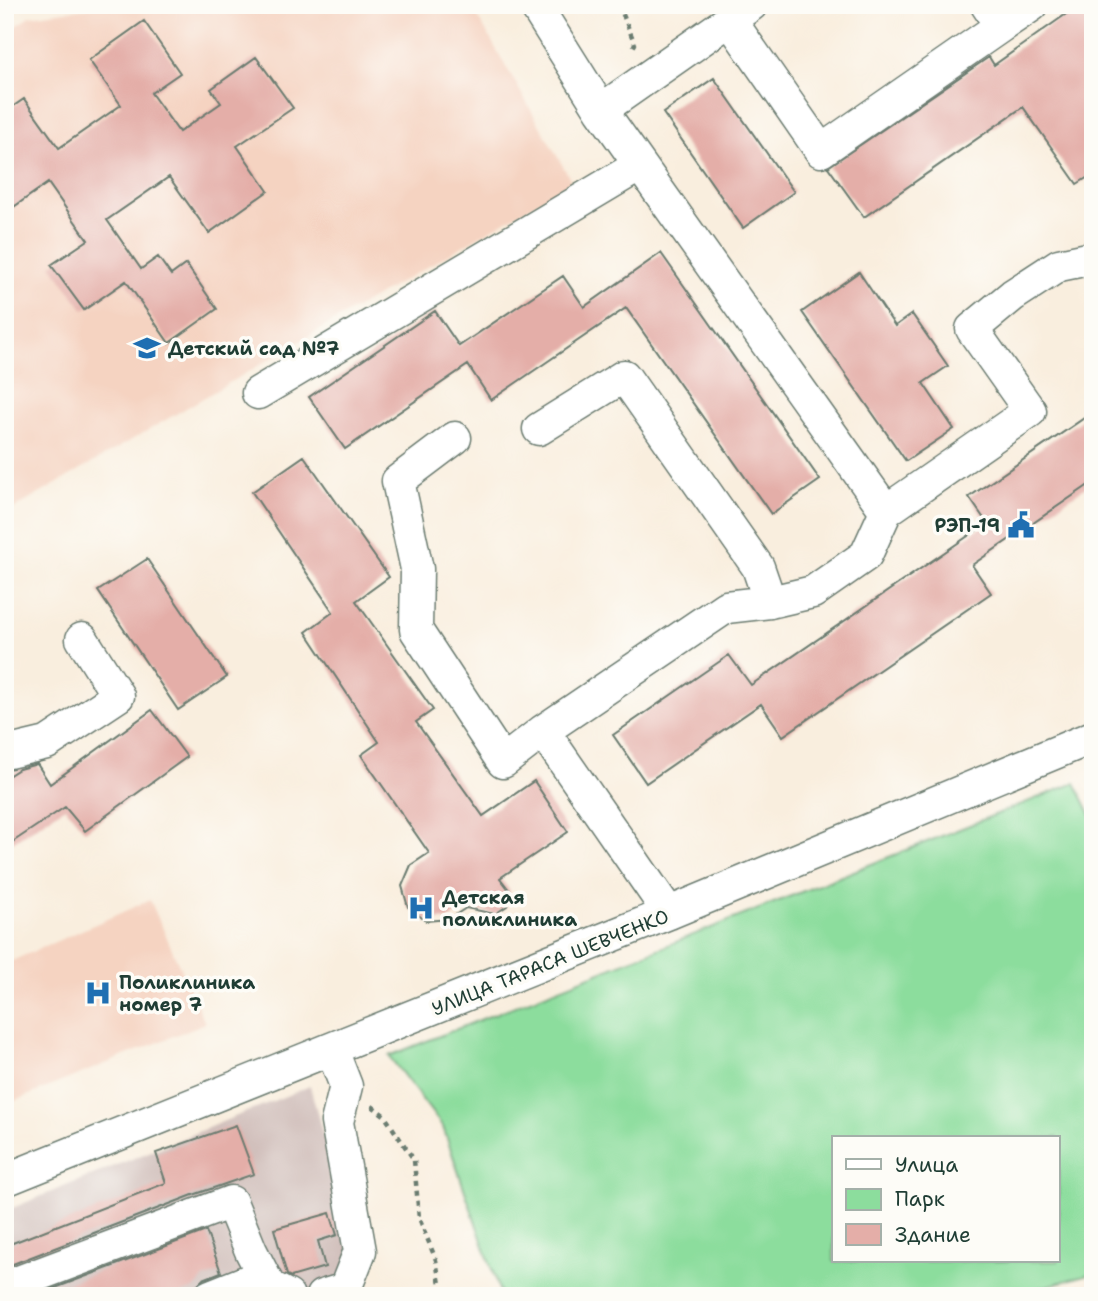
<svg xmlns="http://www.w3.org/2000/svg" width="1098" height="1301" font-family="'Shantell Sans',sans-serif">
<rect width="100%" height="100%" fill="#fdfcf7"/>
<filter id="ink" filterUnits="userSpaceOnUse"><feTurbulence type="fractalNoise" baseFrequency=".0143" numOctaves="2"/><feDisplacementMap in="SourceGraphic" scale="14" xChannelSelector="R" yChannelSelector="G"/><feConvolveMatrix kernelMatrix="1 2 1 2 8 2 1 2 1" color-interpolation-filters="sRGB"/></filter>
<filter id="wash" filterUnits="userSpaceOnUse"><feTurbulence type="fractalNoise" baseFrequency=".00686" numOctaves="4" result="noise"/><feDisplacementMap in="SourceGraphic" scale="28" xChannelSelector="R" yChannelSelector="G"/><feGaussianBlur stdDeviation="1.57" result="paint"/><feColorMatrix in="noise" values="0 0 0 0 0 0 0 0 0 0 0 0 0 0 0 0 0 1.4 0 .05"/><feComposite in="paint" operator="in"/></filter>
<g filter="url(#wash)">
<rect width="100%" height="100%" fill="#f9eede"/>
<path fill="#f5d3c1" d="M 108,5 L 471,5 L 572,182 L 5,514 L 5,35 L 30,16 Z
M 150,900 L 205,1023 L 5,1105 L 5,964 Z"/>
<path fill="#d1c0bc" d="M 310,1086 L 366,1296 L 5,1296 L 5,1211 Z"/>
<path fill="#8cdd9d" stroke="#568d68" stroke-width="2" fill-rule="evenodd" d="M 1075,783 L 1093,819 L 1093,1273 L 1011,1296 L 501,1296 L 443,1127 L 389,1056 ZM 834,1138 L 1058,1138 L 1058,1261 L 834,1261 Z"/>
<g id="blocks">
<path fill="#e4aea8" d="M 1079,5 L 1093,5 L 1093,174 L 1077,184 L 1023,107 L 864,217 L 828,167 L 989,57 L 994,65 Z
M 144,21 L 180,73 L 151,93 L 179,132 L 221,103 L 211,89 L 256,57 L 293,108 L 237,146 L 268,191 L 209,233 L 169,177 L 107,220 L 141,269 L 158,257 L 171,275 L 186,264 L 217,309 L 169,343 L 126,281 L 84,310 L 51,265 L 88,240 L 48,183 L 5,213 L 5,112 L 24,99 L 59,148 L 121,105 L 89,60 Z
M 714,78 L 794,192 L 743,228 L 663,113 Z
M 661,253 L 820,480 L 771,514 L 626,308 L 491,400 L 468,365 L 345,449 L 309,397 L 435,311 L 459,346 L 563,276 L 584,307 Z
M 859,272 L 895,326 L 912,314 L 948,366 L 923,383 L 954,429 L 906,461 L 802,312 Z
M 1093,412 L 1093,482 L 972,565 L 991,593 L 783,736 L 761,704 L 646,783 L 613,735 L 729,655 L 751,685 L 987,523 L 969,497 Z
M 304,456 L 389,577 L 356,601 L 433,710 L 416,722 L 483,816 L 534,781 L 568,832 L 500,878 L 510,891 L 507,906 L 495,914 L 466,908 L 449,919 L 426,921 L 408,907 L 402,886 L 411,865 L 429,853 L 361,755 L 379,742 L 306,632 L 333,612 L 252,492 Z
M 147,559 L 227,677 L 178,710 L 98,591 Z
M 152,710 L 187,757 L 85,831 L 65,807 L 5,847 L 5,778 L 19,769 L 37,764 L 50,784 Z
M 236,1125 L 254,1174 L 193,1195 L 5,1267 L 5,1246 L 166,1183 L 156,1153 Z
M 330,1213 L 337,1235 L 318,1241 L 325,1267 L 291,1277 L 287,1275 L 274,1229 Z
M 206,1231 L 221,1272 L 203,1279 L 194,1289 L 174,1296 L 34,1296 Z"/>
</g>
</g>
<g filter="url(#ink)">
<use href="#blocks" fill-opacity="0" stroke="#6b7b70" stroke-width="2"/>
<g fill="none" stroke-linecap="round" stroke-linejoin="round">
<g stroke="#6b7b70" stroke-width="35">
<path id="minor" d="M 535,5 L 601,110 L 886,511
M 987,5 L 1001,26 L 1032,5
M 730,20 L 821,151 L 1001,26
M 601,110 L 751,5
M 258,393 L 640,165
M 539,429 L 624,376 L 758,567 L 770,602
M 455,438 L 398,481 L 417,569 L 416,630 L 503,762 L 543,731
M 5,753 L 47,743 L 118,696 L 82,639
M 669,913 L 543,731 L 726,607 L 770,602 L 813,592 L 866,555 L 886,511 L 1030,411 L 972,329 L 1013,295 L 1059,265 L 1093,258
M 5,1180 L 669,913 L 1093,737
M 8,1286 L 231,1202 L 251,1251 L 269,1286 L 288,1296
M 210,1296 L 263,1275
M 322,1296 L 345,1289 L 360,1251 L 337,1122 L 346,1086 L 332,1050"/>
</g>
<path stroke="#6b7b70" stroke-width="4.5" stroke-dasharray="5 5" stroke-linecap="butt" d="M 619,5 L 635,44 L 632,49
M 372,1106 L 384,1115 L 414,1160 L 419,1218 L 436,1260 L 442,1296"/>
<use href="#minor" stroke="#fff" stroke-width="32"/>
</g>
</g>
<defs>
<g id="school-bare" transform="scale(2.1)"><path d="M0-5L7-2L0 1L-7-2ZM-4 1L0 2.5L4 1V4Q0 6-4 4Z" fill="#1f6fb2" stroke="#fdfcf7" stroke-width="2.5" paint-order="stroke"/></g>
<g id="civic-bare" transform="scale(2.1)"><path d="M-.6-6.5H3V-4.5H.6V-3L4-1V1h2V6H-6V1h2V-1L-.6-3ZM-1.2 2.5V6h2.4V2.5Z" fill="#1f6fb2" stroke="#fdfcf7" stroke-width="2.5" paint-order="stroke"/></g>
<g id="hospital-bare" transform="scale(2.1)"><path d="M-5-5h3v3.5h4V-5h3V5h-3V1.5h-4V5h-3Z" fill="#1f6fb2" stroke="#fdfcf7" stroke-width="2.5" paint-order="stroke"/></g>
</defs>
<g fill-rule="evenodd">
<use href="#school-bare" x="147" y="348"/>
<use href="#civic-bare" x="1021" y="525"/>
<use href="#hospital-bare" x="421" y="908"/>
<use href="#hospital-bare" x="98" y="993"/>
</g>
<g text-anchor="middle" stroke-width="7" stroke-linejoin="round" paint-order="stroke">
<g font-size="19" font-weight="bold" fill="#1f3d34" stroke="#fdfcf7" text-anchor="start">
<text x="168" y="355">Детский сад №7</text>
<text x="1000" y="532" text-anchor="end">РЭП-19</text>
<text x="442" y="904">Детская<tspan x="442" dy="22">поликлиника</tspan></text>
<text x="119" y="989">Поликлиника<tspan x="119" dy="22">номер 7</tspan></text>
</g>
<g font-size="19" fill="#1f3d34" stroke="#fdfcf7">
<text transform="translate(550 962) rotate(-22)" y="7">УЛИЦА ТАРАСА ШЕВЧЕНКО</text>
</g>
</g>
<rect width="1098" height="1301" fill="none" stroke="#fdfcf7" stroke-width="28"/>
<rect x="832" y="1136" width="228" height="126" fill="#fdfcf7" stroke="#a4b0a9" stroke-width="2"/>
<rect x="846" y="1159" width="35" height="10" fill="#ffffff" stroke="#a4b0a9" stroke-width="2"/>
<text x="895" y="1172" font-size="21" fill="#1f3d34">Улица</text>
<rect x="846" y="1189" width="35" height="21" fill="#8cdd9d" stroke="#a4b0a9" stroke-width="2"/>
<text x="895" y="1206" font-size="21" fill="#1f3d34">Парк</text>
<rect x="846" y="1224" width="35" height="21" fill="#e4aea8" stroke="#a4b0a9" stroke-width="2"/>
<text x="895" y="1242" font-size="21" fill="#1f3d34">Здание</text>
</svg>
